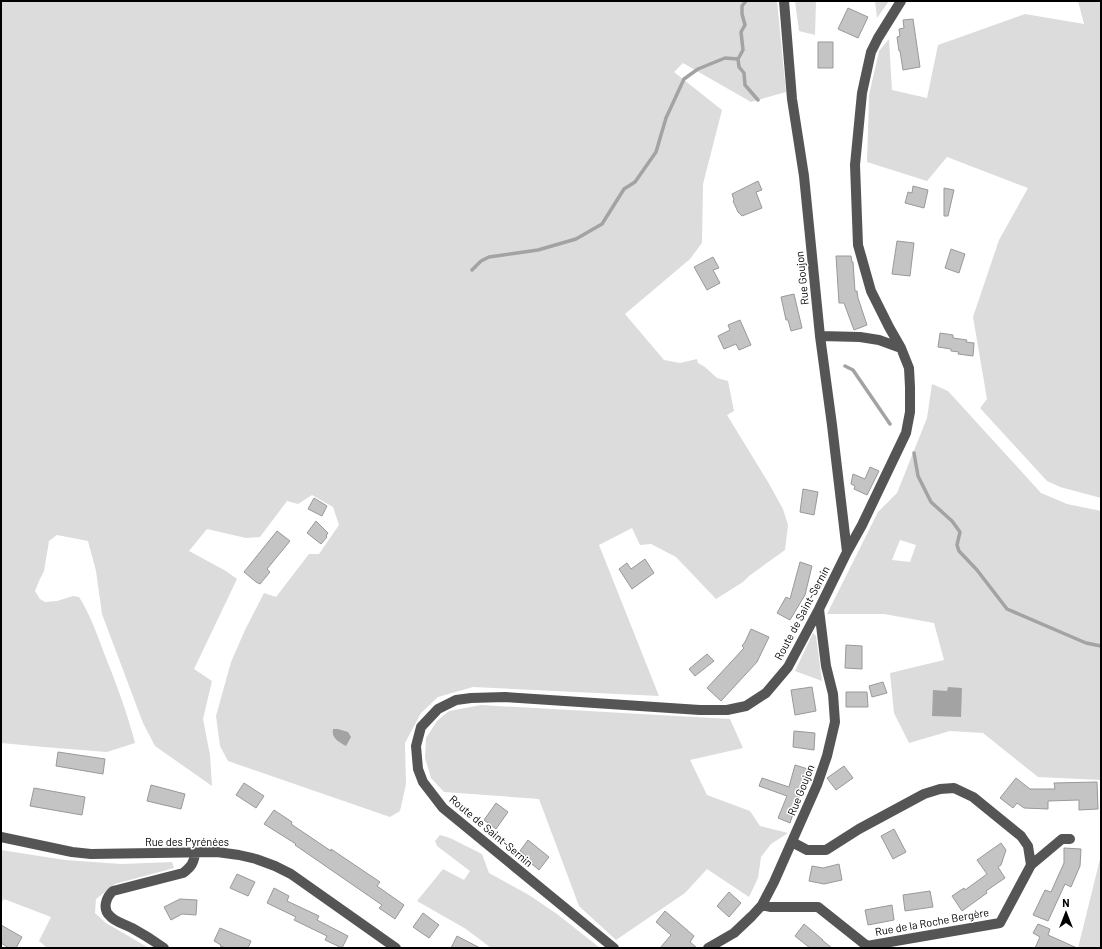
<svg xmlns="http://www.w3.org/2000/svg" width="1102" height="949" font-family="Barlow,sans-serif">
<rect width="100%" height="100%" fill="#fff"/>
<path fill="#dcdcdc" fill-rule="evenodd" d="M 1,1 L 777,1 L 786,92 L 751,102 L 683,63 L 674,72 L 722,110 L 703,184 L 702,243 L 690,259 L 625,314 L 664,360 L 680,363 L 697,359 L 698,363 L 705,367 L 717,378 L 728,381 L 734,411 L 727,415 L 768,482 L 783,509 L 788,525 L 785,550 L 749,576 L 743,582 L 716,599 L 676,557 L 651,544 L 640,545 L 632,528 L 599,545 L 659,696 L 473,687 L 438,697 L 421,713 L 405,743 L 406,784 L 400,811 L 390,817 L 228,761 L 220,746 L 216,716 L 231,662 L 245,630 L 264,593 L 276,597 L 309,554 L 319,554 L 339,525 L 333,507 L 312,495 L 298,504 L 287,501 L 260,537 L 246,538 L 207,529 L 189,551 L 226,571 L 237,579 L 194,669 L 212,681 L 203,719 L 210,755 L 212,786 L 155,746 L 143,723 L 102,614 L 96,571 L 88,541 L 57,535 L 49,541 L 44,571 L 39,581 L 35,591 L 40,599 L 45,602 L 57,601 L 73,596 L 79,597 C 90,614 97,634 104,653 C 116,683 127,712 135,743 L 107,752 L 44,747 L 1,743 Z
M 795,1 L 816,1 L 815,35 L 799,31 Z
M 875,1 L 889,1 L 877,18 Z
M 1078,1 L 1101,1 L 1101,498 L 1060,487 L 1047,481 L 980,408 L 987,399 L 973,317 L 999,240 L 1028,188 L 947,157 L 927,181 L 867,162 L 869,95 L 879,51 L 889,39 L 892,90 L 927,98 L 938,45 L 1025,14 L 1084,24 Z
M 932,384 L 948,391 L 1041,493 L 1067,504 L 1101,511 L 1101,780 L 1038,777 L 983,733 L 950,731 L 909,743 L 894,713 L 890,673 L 944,660 L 934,623 L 884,614 L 827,614 L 878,512 L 897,493 L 927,418 ZM 900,540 L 916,545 L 910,562 L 892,560 Z
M 813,633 L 816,636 L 822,681 L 795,671 Z
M 481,705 L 730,719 L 743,748 L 690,760 L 707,795 L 750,811 L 760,826 L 788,833 L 771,844 L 761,857 L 758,878 L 749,897 L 707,869 L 685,893 L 616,940 L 579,906 L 539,799 L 444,792 L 431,778 L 425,758 L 426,738 L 437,721 L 449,711 Z
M 440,835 L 450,838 L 482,854 L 489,873 L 529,895 L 557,914 L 600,948 L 491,948 L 466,929 L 417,901 L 443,869 L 464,880 L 470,871 L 437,846 L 435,841 Z
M 1,850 L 65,860 L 121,864 L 172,862 L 174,868 L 115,884 L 96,899 L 95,913 L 106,923 L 149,948 L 47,948 L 39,941 L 51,917 L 4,899 L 1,903 Z
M 1101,858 L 1101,948 L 1078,948 L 1100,859 Z"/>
<path fill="#a3a3a3" d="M 948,687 L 962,688 L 961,717 L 932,716 L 933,690 L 947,691 Z
M 333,729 L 338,729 L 348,732 L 351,737 L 346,746 C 339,742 331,738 333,729 Z"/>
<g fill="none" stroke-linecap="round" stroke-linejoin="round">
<path stroke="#a3a3a3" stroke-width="3.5" d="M 746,1 L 742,6 L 742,14 L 745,25 L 741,32 L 743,50 L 738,59 L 739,67 L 744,73 L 745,85 L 758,100
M 472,270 L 481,261 L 489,257 L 538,250 L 576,239 L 602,224 L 624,189 L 635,182 L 656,152 L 666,118 L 684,79 L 698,69 L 725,58 L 738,59
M 845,366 L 853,370 L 890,424
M 914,453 L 918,476 L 931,502 L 952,521 L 960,532 L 957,545 L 959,551 L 977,570 L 1007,609 L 1086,643 L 1101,646"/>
</g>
<path fill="#c4c4c4" stroke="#999" d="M 848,8 L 868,17 L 858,38 L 838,29 Z
M 913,19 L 920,67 L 903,70 L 900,51 L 899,51 L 897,37 L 900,36 L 899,29 L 904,28 L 903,20 Z
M 818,42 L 833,42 L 833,68 L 818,68 Z
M 758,181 L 762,190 L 756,192 L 762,208 L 742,216 L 738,212 L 733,201 L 734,200 L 732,194 Z
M 913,186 L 928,190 L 924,208 L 905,203 L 908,192 L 912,193 Z
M 944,188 L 954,190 L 948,216 L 944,216 Z
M 897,241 L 914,243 L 910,276 L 892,274 Z
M 951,249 L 965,254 L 959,273 L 945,268 Z
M 836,256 L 851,256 L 852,262 L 853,262 L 855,291 L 857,291 L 858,298 L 867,325 L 854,330 L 844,303 L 839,303 Z
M 713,257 L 719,268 L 713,270 L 720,283 L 707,290 L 694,267 Z
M 794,294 L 802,328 L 791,331 L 788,320 L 786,320 L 781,297 Z
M 740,320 L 751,345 L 739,350 L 736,344 L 724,349 L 718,336 L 730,330 L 728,325 Z
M 940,333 L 953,335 L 953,338 L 967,340 L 966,342 L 974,343 L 973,356 L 958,354 L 959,352 L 951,351 L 951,349 L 938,347 Z
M 870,467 L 879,471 L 867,495 L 854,489 L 855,486 L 851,484 L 853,474 L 865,479 Z
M 803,489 L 818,492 L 814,515 L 800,512 Z
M 314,498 L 327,506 L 322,516 L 308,509 Z
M 316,521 L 328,533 L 326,536 L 327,537 L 321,544 L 307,533 Z
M 277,531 L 290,541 L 267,569 L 270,572 L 260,584 L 256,582 L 244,572 Z
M 645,559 L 654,573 L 632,589 L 619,569 L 627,563 L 631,569 Z
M 800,562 L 812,566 L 805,595 L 790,620 L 777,613 L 786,597 L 790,599 Z
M 751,629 L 769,637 L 757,662 L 721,701 L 707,688 L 744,648 L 742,646 L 745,642 Z
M 846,645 L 862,646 L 862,669 L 845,668 Z
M 707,654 L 714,661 L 695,676 L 689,669 Z
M 883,682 L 887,693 L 872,697 L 869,686 Z
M 812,687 L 816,711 L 795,715 L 791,690 Z
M 846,692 L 867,692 L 868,707 L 846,707 Z
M 794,731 L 815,733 L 814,750 L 793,747 Z
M 58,752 L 105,759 L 103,774 L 56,766 Z
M 795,765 L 808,769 L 800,794 L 790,823 L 778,818 L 787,796 L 759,786 L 762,778 L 789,787 Z
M 844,766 L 853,778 L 836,790 L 827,778 Z
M 1016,778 L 1030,789 L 1055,789 L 1054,783 L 1097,782 L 1098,809 L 1079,810 L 1079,800 L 1048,801 L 1048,809 L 1024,808 L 1017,803 L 1013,808 L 1000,798 Z
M 244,783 L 264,796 L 256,808 L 236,795 Z
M 151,785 L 185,794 L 181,809 L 147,801 Z
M 34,788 L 85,797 L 82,815 L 30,806 Z
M 496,803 L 508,812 L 496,829 L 484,820 Z
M 274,810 L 292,822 L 291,824 L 331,851 L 331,849 L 380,882 L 377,886 L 404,905 L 395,919 L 379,908 L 382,905 L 295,845 L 296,844 L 264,824 Z
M 894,829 L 906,852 L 893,859 L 881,836 Z
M 528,840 L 549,857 L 539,870 L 525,858 L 526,856 L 520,851 Z
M 1001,843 L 1006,850 L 1001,865 L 998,867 L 1005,878 L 986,891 L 987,893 L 962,911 L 952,896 L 964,888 L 965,890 L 987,874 L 977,860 Z
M 1064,848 L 1081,849 L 1080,866 L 1071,887 L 1065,884 L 1048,921 L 1033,915 L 1045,890 L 1051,892 L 1064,863 Z
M 839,864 L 842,880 L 824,884 L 809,881 L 812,866 L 823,868 Z
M 237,874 L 255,882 L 248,896 L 230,888 Z
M 274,888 L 289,896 L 287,901 L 319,916 L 317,920 L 348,936 L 342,948 L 325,940 L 327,936 L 294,920 L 296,917 L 267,903 Z
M 930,891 L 933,907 L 905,911 L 903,895 Z
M 729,892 L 741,903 L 729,917 L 717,906 Z
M 180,899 L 197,900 L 196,915 L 182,914 L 171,920 L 164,907 Z
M 892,905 L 894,920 L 868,925 L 865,910 Z
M 665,911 L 694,936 L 690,942 L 697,948 L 660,948 L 671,935 L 656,922 Z
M 423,913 L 439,925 L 429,938 L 413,927 Z
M 804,924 L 823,940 L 822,940 L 832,948 L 810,948 L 795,936 Z
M 1038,924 L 1050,929 L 1048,935 L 1077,948 L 1035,948 L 1040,937 L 1033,933 Z
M 1,925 L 22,937 L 16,948 L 9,948 L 1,943 Z
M 220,928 L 251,941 L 248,948 L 226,948 L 220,946 L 221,945 L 214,941 Z
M 457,936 L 480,948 L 451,948 Z"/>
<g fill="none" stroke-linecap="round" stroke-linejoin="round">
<path stroke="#555" stroke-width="10" d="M 784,1 L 792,99 L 804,176 L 820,336 L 832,425 L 847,552
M 820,336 L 860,337 L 879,340 L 901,348
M 1,837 L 72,852 L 91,854 L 217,852 L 239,855 L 256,859 L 275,866 L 291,874 L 396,948
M 1031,865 L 1062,839 L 1070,839
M 762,905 L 770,907 L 818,907 L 867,946 L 1000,923 L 1031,865 L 1028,846 L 1021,836 L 973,797 L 954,788 L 940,789 L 924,794 L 859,829 L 826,850 L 807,850 L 792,842
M 164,948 C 154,941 143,934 132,928 C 125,924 115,922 110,916 C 102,909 106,897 113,891 L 183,873 C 191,867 194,863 195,853
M 614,948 L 443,808 L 423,782 L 418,769 L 416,746 L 421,727 L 438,709 L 456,700 L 471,698 L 505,697 L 700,710 L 727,710 L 746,706 L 766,693 L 788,667 L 819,609 L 847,552 L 862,525 L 906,433 L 910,412 L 910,387 L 909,368 L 901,348 L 889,327 L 871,291 L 858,245 L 855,165 L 862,93 L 871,52 L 878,38 L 901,1
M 708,948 L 734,933 L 752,916 L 762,905 L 774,882 L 817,785 L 827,756 L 835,722 L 833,694 L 826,666 L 819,609"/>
</g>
<g text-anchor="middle" stroke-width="3" stroke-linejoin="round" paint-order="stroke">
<g font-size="11" fill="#000" stroke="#fff">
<text transform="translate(802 278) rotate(-96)" y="4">Rue Goujon</text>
<text transform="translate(802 613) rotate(-62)" y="4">Route de Saint-Sernin</text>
<text transform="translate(801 790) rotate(-68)" y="4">Rue Goujon</text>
<text transform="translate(491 831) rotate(40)" y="4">Route de Saint-Sernin</text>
<text x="187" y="846">Rue des Pyrénées</text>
<text transform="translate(932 922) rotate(-10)" y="4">Rue de la Roche Bergère</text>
</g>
</g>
<rect width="1102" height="949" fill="none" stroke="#000000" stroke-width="4"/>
<g transform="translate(1066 913)" stroke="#ffffff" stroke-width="3" paint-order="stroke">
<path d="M0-3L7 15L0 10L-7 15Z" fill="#000000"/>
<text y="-6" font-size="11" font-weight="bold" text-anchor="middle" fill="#000000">N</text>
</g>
</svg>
